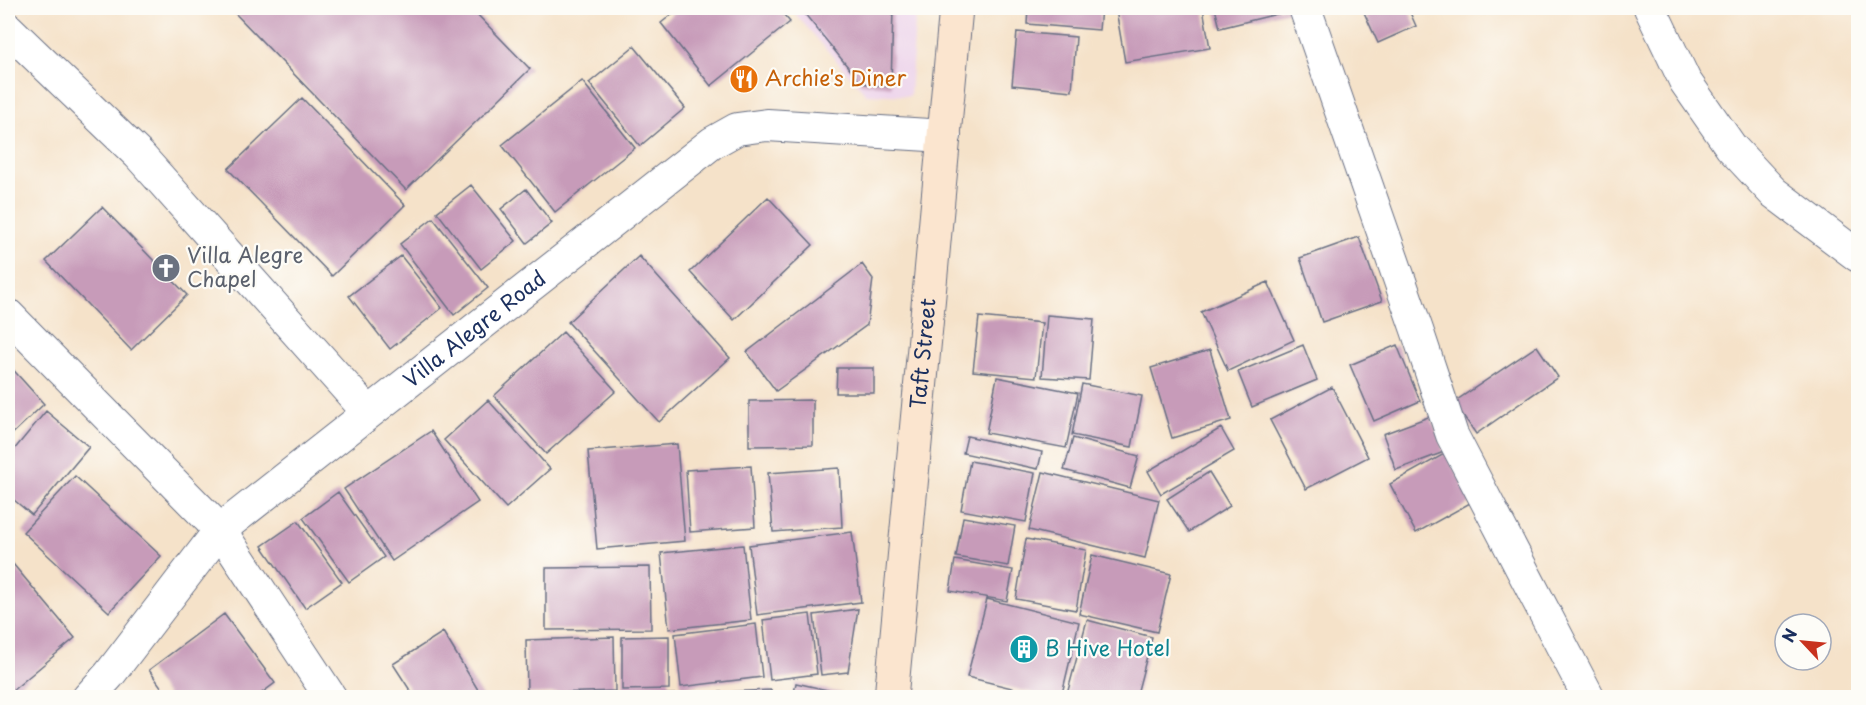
<svg xmlns="http://www.w3.org/2000/svg" width="1866" height="705" font-family="'Playpen Sans',sans-serif">
<rect width="100%" height="100%" fill="#fdfcf7"/>
<filter id="ink" filterUnits="userSpaceOnUse"><feTurbulence type="fractalNoise" baseFrequency=".0167" numOctaves="2"/><feDisplacementMap in="SourceGraphic" scale="12" xChannelSelector="R" yChannelSelector="G"/><feConvolveMatrix kernelMatrix="1 2 1 2 8 2 1 2 1" color-interpolation-filters="sRGB"/></filter>
<filter id="wash" filterUnits="userSpaceOnUse"><feTurbulence type="fractalNoise" baseFrequency=".008" numOctaves="4" result="noise"/><feDisplacementMap in="SourceGraphic" scale="24" xChannelSelector="R" yChannelSelector="G"/><feGaussianBlur stdDeviation="1.35" result="paint"/><feColorMatrix in="noise" values="0 0 0 0 0 0 0 0 0 0 0 0 0 0 0 0 0 1.4 0 .05"/><feComposite in="paint" operator="in"/></filter>
<g filter="url(#wash)">
<rect width="100%" height="100%" fill="#f5e2c9"/>
<path fill="#ecd1ea" d="M 790,8 L 916,8 L 910,96 L 866,94 Z"/>
<g id="blocks">
<path fill="#c79bb9" d="M 230,8 L 471,8 L 530,69 L 406,190 Z
M 680,8 L 778,8 L 790,22 L 711,86 L 661,23 Z
M 800,8 L 893,8 L 891,87 L 861,83 Z
M 1028,8 L 1101,8 L 1099,30 L 1027,24 Z
M 1132,8 L 1203,8 L 1210,48 L 1125,62 L 1116,10 Z
M 1215,8 L 1292,8 L 1293,10 L 1220,28 Z
M 1362,8 L 1408,8 L 1416,26 L 1378,43 Z
M 1017,32 L 1076,37 L 1072,91 L 1012,85 Z
M 634,46 L 685,108 L 640,146 L 589,83 Z
M 582,81 L 635,148 L 555,212 L 502,145 Z
M 302,98 L 405,205 L 332,276 L 228,169 Z
M 471,185 L 516,241 L 481,269 L 437,212 Z
M 526,189 L 552,223 L 527,243 L 501,209 Z
M 768,197 L 813,245 L 734,320 L 690,272 Z
M 102,207 L 187,295 L 131,350 L 46,261 Z
M 433,218 L 488,288 L 454,315 L 400,244 Z
M 1359,237 L 1382,301 L 1322,322 L 1300,258 Z
M 401,256 L 442,308 L 390,349 L 349,296 Z
M 639,256 L 730,358 L 659,422 L 568,322 Z
M 862,264 L 873,279 L 867,325 L 776,391 L 747,352 Z
M 1268,282 L 1294,340 L 1228,371 L 1201,312 Z
M 1047,315 L 1094,319 L 1089,380 L 1042,377 Z
M 979,317 L 1042,323 L 1036,377 L 973,371 Z
M 563,332 L 616,391 L 546,454 L 494,396 Z
M 1303,345 L 1317,380 L 1252,407 L 1238,372 Z
M 1397,345 L 1420,401 L 1374,421 L 1350,365 Z
M 1537,346 L 1558,377 L 1476,434 L 1454,402 Z
M 1210,350 L 1231,420 L 1172,438 L 1151,368 Z
M 8,364 L 44,404 L 8,438 Z
M 837,368 L 874,368 L 874,393 L 836,393 Z
M 997,377 L 1078,393 L 1066,448 L 986,433 Z
M 1082,384 L 1142,396 L 1132,447 L 1072,435 Z
M 1332,387 L 1368,457 L 1306,489 L 1270,420 Z
M 488,400 L 550,469 L 506,508 L 444,440 Z
M 813,400 L 813,445 L 749,446 L 749,401 Z
M 46,411 L 89,447 L 32,515 L 8,495 L 8,457 Z
M 1431,416 L 1444,452 L 1396,470 L 1383,434 Z
M 1221,428 L 1234,451 L 1161,494 L 1148,471 Z
M 431,431 L 478,502 L 392,561 L 344,489 Z
M 967,436 L 1042,452 L 1038,469 L 963,453 Z
M 1073,438 L 1139,456 L 1130,488 L 1064,470 Z
M 677,444 L 685,541 L 597,549 L 588,451 Z
M 1446,453 L 1472,502 L 1416,533 L 1390,484 Z
M 970,461 L 1035,473 L 1026,522 L 961,510 Z
M 751,466 L 755,527 L 690,532 L 686,470 Z
M 839,468 L 842,527 L 773,532 L 768,473 Z
M 1043,472 L 1159,500 L 1145,558 L 1029,530 Z
M 1209,472 L 1230,506 L 1189,532 L 1167,499 Z
M 75,476 L 161,556 L 109,612 L 23,532 Z
M 338,492 L 384,557 L 349,582 L 303,518 Z
M 963,517 L 1015,526 L 1008,566 L 956,557 Z
M 298,521 L 342,582 L 305,608 L 262,546 Z
M 852,532 L 861,602 L 757,615 L 749,545 Z
M 1026,539 L 1086,550 L 1076,610 L 1016,599 Z
M 743,545 L 751,620 L 669,629 L 661,553 Z
M 1092,555 L 1171,574 L 1157,632 L 1079,614 Z
M 8,558 L 75,638 L 12,691 L 8,685 Z
M 955,560 L 1013,570 L 1007,601 L 950,591 Z
M 650,567 L 651,629 L 546,630 L 546,568 Z
M 987,599 L 1079,622 L 1061,698 L 1053,698 L 967,677 Z
M 858,609 L 848,672 L 821,675 L 814,615 Z
M 224,614 L 275,683 L 255,698 L 169,698 L 149,670 Z
M 810,614 L 817,674 L 770,680 L 763,620 Z
M 1087,620 L 1152,637 L 1136,698 L 1066,698 Z
M 756,624 L 762,677 L 681,687 L 675,634 Z
M 443,632 L 483,698 L 415,698 L 393,664 Z
M 669,636 L 669,689 L 622,690 L 622,637 Z
M 614,637 L 615,691 L 527,694 L 526,640 Z
M 796,683 L 841,693 L 840,698 L 793,698 Z
M 771,690 L 771,698 L 633,698 L 633,696 Z"/>
</g>
</g>
<g filter="url(#ink)">
<use href="#blocks" fill-opacity="0" stroke="#676e83" stroke-width="1.5"/>
<g fill="none" stroke-linecap="round" stroke-linejoin="round">
<g stroke="#676e83" stroke-width="34">
<g id="minor">
<path d="M 1305,8 L 1417,330 L 1452,435 L 1589,698"/>
<path d="M 1650,8 L 1685,81 L 1731,147 L 1773,192 L 1858,256"/>
<path d="M 8,29 L 139,155 L 368,412"/>
<path d="M 8,315 L 220,530 L 331,698"/>
<path id="s1" d="M 88,698 L 109,675 L 220,530 L 712,143 L 737,129 L 767,125 L 945,136"/>
</g>
</g>
<g stroke="#676e83" stroke-width="35">
<g id="secondary">
<path id="s2" d="M 891,698 L 956,8"/>
</g>
</g>
<use href="#minor" stroke="#fff" stroke-width="32"/>
<use href="#secondary" stroke="#fbe5cf" stroke-width="33"/>
</g>
</g>
<defs>
<g id="restaurant-disc" transform="scale(1.5)"><circle r="9.5" fill="#e8710a" stroke="#fdfcf7"/><path d="M-5-6h1v4h1v-4h1v4h1v-4h1v5L-1.5 .5V6h-2V.5L-5-1ZM5-6V6H3V1.5H1.5Q1.5-4 5-6Z" fill="#fff"/></g>
<g id="church-disc" transform="scale(1.5)"><circle r="9.5" fill="#6b7280" stroke="#fdfcf7"/><path d="M-1.2-6h2.4v3.5h3.3v2.4h-3.3V6h-2.4V-.1h-3.3v-2.4h3.3Z" fill="#fff"/></g>
<g id="building-disc" transform="scale(1.5)"><circle r="9.5" fill="#0f9aa8" stroke="#fdfcf7"/><path d="M-4-6H4V6H1V3H-1V6H-4ZM-2.5-4.3h1.7v1.8h-1.7ZM.8-4.3h1.7v1.8H.8ZM-2.5-1h1.7V.8h-1.7ZM.8-1h1.7V.8H.8Z" fill="#fff"/></g>
</defs>
<g fill-rule="evenodd">
<use href="#restaurant-disc" x="744" y="79"/>
<use href="#church-disc" x="166" y="268"/>
<use href="#building-disc" x="1024" y="649"/>
</g>
<g text-anchor="middle" stroke-width="4.5" stroke-linejoin="round" paint-order="stroke">
<g font-size="21" fill="#c56008" stroke="#fdfcf7" text-anchor="start">
<text x="765" y="86">Archie's Diner</text>
</g>
<g font-size="21" fill="#5b616d" stroke="#fdfcf7" text-anchor="start">
<text x="187" y="263">Villa Alegre<tspan x="187" dy="24">Chapel</tspan></text>
</g>
<g font-size="21" fill="#1b2f5e" stroke="#fdfcf7">
<text dy="7" stroke="none"><textPath href="#s1" startOffset="538">Villa Alegre Road</textPath></text>
<text dy="7" stroke="none"><textPath href="#s2" startOffset="346">Taft Street</textPath></text>
</g>
<g font-size="21" fill="#0d838f" stroke="#fdfcf7" text-anchor="start">
<text x="1045" y="656">B Hive Hotel</text>
</g>
</g>
<rect width="1866" height="705" fill="none" stroke="#fdfcf7" stroke-width="30"/>
<g transform="translate(1803 642) rotate(296)"><circle r="28" fill="#fdfcf7" stroke="#a3aaba" stroke-width="1.5"/>
<path d="M0-4.5L10 22L0 15L-10 22Z" fill="#c8321e"/>
<text y="-9" font-size="16" font-weight="bold" text-anchor="middle" fill="#1b2f5e">N</text>
</g>
</svg>
